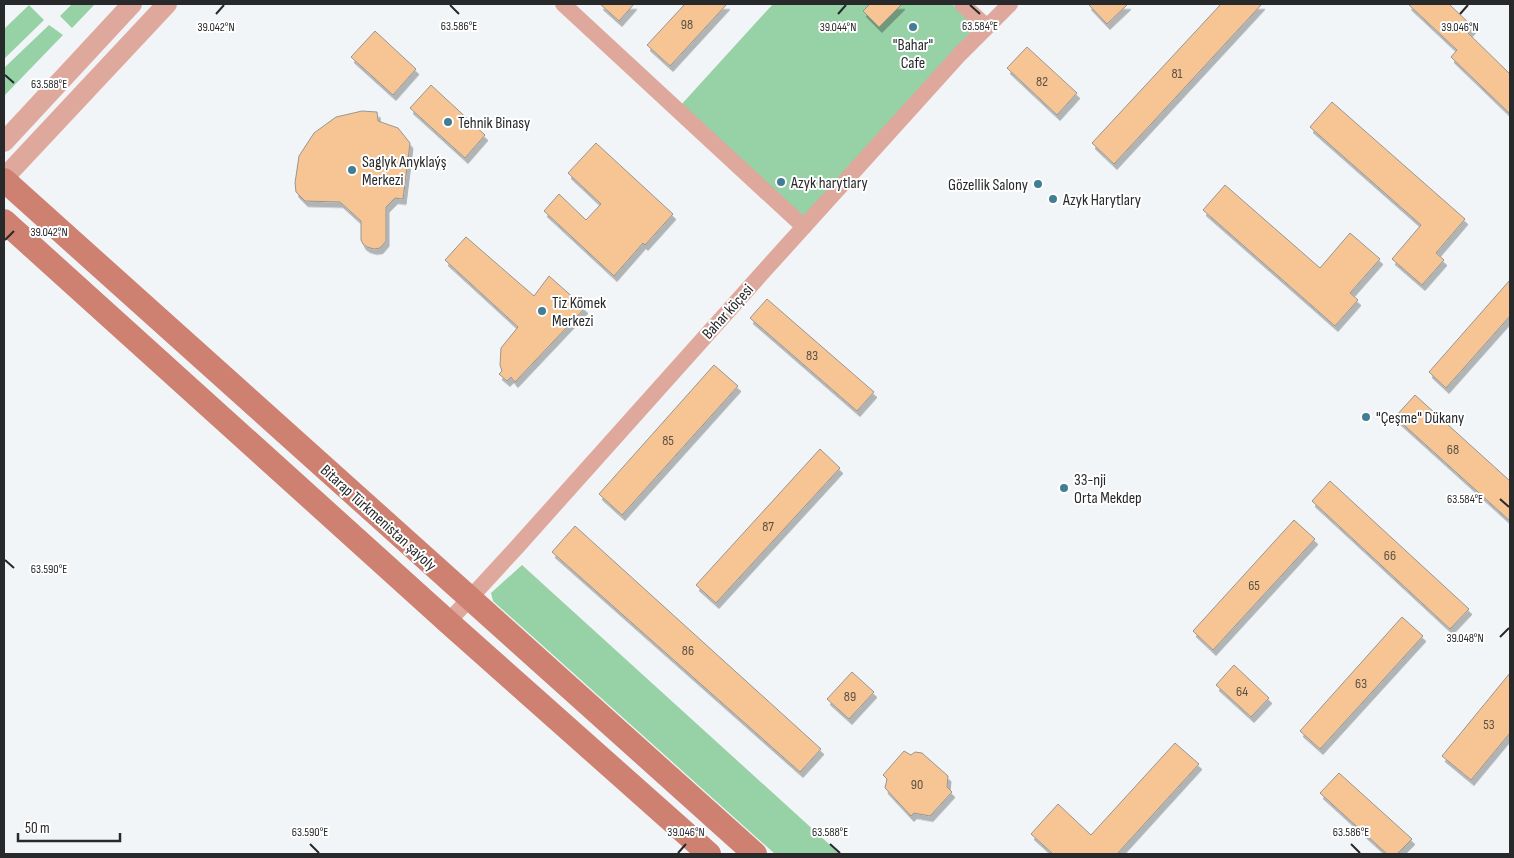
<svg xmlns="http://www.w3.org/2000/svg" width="1514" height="858" font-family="'Sofia Sans Condensed',sans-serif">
<defs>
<filter id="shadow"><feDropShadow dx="3" dy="5.5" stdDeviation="0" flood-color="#0004"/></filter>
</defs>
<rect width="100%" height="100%" fill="#f2f5f7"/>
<path fill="#97d1a6" d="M 72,4 L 95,4 L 72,28 L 60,16 Z
M 773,4 L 952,4 L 976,26 L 804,217 L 680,106 Z
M 29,5 L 44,20 L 4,59 L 4,29 Z
M 49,25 L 63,35 L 4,96 L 4,68 Z
M 522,565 L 840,854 L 775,854 L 493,601 L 491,593 Z"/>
<path fill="#f6c593" stroke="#989593" filter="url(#shadow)" d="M 600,4 L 634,4 L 619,21 Z
M 685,4 L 727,4 L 670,66 L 647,45 Z
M 870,4 L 902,4 L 879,27 L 863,11 Z
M 1088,4 L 1128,4 L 1107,24 Z
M 1221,4 L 1262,4 L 1114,164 L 1092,143 Z
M 1408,4 L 1449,4 L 1473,27 L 1468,33 L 1510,74 L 1510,114 L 1451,57 L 1457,50 Z
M 375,31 L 416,69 L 393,95 L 351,57 Z
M 1027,47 L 1077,93 L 1057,115 L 1007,68 Z
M 431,85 L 485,135 L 465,158 L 410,108 Z
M 1332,102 L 1465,219 L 1436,253 L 1444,260 L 1422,285 L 1392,259 L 1421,225 L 1310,127 Z
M 362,111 L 377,112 L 378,121 L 398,128 L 410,143 L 403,199 L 395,198 L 386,207 L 386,241 L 380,248 L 374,249 L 367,247 L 363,244 L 361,240 L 361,221 L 340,202 L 305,201 L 296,192 L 295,183 L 299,156 L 314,133 L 336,117 Z
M 596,143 L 673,214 L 645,245 L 643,243 L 614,276 L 544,211 L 559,194 L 586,220 L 601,204 L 568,173 Z
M 1225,185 L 1320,268 L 1350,233 L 1380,259 L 1350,293 L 1358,300 L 1335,326 L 1203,210 Z
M 466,237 L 534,296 L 549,276 L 585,308 L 515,382 L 511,377 L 507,381 L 499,374 L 502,371 L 500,365 L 501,348 L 518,327 L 445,260 Z
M 1510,280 L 1510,316 L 1446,388 L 1429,372 Z
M 767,299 L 874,392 L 857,411 L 750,318 Z
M 714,365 L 738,386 L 622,515 L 599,494 Z
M 1415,395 L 1510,481 L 1510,521 L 1395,417 Z
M 820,449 L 840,468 L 716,603 L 696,585 Z
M 1330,481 L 1469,609 L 1450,629 L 1312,501 Z
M 1294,520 L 1315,539 L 1213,650 L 1193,631 Z
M 575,526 L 821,749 L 800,772 L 552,552 Z
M 1402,617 L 1423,636 L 1320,749 L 1300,731 Z
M 1234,665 L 1269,698 L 1251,717 L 1216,685 Z
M 852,672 L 874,692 L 849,719 L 827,699 Z
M 1510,673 L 1510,733 L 1471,780 L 1442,756 Z
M 1175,743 L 1199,764 L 1117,854 L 1053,854 L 1031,834 L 1058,804 L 1091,835 Z
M 904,751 L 911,755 L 915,752 L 922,753 L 948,776 L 947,787 L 952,792 L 930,816 L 914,813 L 911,816 L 885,788 L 887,779 L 883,775 Z
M 1339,773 L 1412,839 L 1397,854 L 1387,854 L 1320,793 Z"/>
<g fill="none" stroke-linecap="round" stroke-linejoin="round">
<path stroke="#dea89c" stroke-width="16" d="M 563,4 L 804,227
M 962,4 L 987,27
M 448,622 L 517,547 L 763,272 L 960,54 L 1010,4"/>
<path stroke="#dea89c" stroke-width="20" d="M 4,142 L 132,4
M 4,178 L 167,4"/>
<path stroke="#ce8171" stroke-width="24" d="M 4,180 L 755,854
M 4,221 L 448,622 L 709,854"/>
</g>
<path fill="none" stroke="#28292a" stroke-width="2" d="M 450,5 L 459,14M 970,5 L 980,14M 216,14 L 224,5M 838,14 L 846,5M 1460,14 L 1468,5M 5,75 L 14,83M 5,240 L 14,231M 1500,499 L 1509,507M 5,560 L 14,568M 1500,637 L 1509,628M 310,844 L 319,853M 830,844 L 840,853M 1351,844 L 1360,853M 678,853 L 686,844"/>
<g fill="#417e94" stroke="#fff" stroke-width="2">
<circle cx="913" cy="27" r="5"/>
<circle cx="448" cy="122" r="5"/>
<circle cx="352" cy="170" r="5"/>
<circle cx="781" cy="182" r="5"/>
<circle cx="1038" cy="184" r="5"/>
<circle cx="1053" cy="199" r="5"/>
<circle cx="542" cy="311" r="5"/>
<circle cx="1366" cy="417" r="5"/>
<circle cx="1064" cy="488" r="5"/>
</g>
<g text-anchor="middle" stroke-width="4" stroke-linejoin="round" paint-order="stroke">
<g font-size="14" fill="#5c5044">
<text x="687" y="29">98</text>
<text x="1177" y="78">81</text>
<text x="1042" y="86">82</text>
<text x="812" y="360">83</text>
<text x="668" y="445">85</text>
<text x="1453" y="454">68</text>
<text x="768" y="531">87</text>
<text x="1390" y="560">66</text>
<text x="1254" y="590">65</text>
<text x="688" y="655">86</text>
<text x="1361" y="688">63</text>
<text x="1242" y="696">64</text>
<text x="850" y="701">89</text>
<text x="1489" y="729">53</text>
<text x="917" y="789">90</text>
</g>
<g font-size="16" fill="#28292a" stroke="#fff" text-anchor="start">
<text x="913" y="50" text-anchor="middle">"Bahar"<tspan x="913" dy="18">Cafe</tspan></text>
<text x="458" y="128">Tehnik Binasy</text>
<text x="362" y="167">Saglyk Anyklaýş<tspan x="362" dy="18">Merkezi</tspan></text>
<text x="791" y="188">Azyk harytlary</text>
<text x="1028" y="190" text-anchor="end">Gözellik Salony</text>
<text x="1063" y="205">Azyk Harytlary</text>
<text x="552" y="308">Tiz Kömek<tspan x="552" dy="18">Merkezi</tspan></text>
<text x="1376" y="423">"Çeşme" Dükany</text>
<text x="1074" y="485">33-nji<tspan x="1074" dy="18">Orta Mekdep</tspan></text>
</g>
<g font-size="16" fill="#28292a" stroke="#fff">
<text transform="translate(727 311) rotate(-48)" y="6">Bahar köçesi</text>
<text transform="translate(379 517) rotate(42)" y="6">Bitarap Türkmenistan şaýoly</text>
</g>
</g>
<g font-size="12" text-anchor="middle" fill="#28292a" stroke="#fff" stroke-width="4" stroke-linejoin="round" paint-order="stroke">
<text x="459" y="30">63.586°E</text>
<text x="980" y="30">63.584°E</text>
<text x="216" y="31">39.042°N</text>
<text x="838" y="31">39.044°N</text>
<text x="1460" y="31">39.046°N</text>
<text x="49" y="88">63.588°E</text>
<text x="49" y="236">39.042°N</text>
<text x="1465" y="503">63.584°E</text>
<text x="49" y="573">63.590°E</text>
<text x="1465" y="642">39.048°N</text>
<text x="686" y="836">39.046°N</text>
<text x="310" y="836">63.590°E</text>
<text x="830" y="836">63.588°E</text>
<text x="1351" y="836">63.586°E</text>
</g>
<rect width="1514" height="858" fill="none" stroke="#28292a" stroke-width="10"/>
<path d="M18 833v8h102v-8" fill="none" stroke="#28292a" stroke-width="2.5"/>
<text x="25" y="833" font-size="15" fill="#28292a" stroke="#ffffff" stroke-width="4" paint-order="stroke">50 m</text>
</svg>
